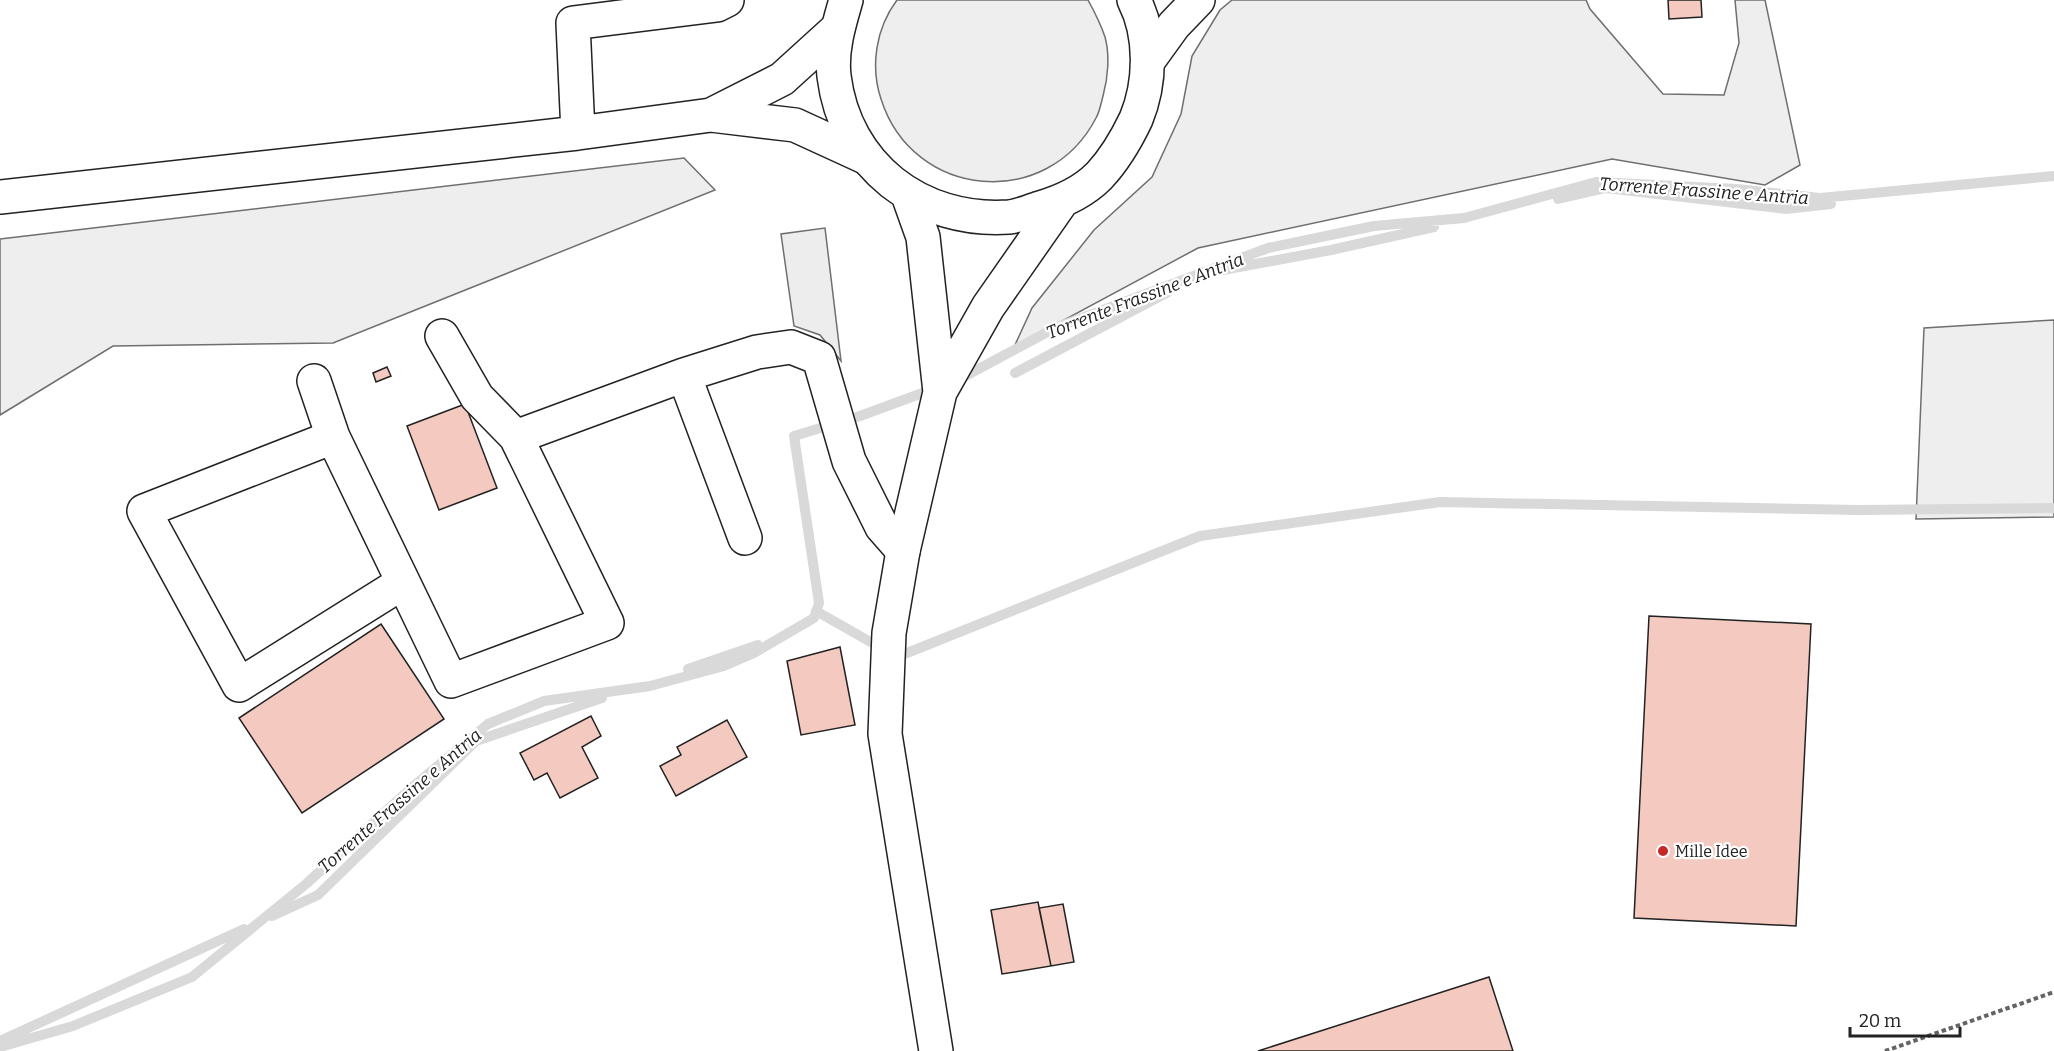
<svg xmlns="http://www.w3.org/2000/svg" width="2054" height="1051" font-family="Bitter,serif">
<rect width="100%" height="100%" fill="#fff"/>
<path fill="#eee" stroke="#6f6f6f" stroke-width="1.5" d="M 897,0 L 1088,0 C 1094,11 1101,25 1105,37 C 1110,55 1108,78 1103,96 C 1101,103 1100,111 1096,118 C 1048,211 913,200 881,99 C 870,66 876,28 897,0 Z
M 1232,0 L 1586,0 L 1590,9 L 1663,94 L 1724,95 L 1739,43 L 1735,0 L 1765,0 L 1800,165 L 1765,185 L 1612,159 L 1198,248 L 1014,347 L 1032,308 L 1094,230 L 1152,177 L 1181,114 L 1192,56 L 1220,10 Z
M 684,158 L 715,190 L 333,343 L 113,346 L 0,415 L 0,239 Z
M 2054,320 L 2054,517 L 1916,519 L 1924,328 Z"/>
<path fill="#ededed" stroke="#6f6f6f" stroke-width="1.5" d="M 825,228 L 841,361 L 820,335 L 794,326 L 781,234 Z"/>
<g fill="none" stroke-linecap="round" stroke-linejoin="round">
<path stroke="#d9d9d9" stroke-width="10" d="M 1558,199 L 1606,188 L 1786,209 L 1831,204
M 1223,270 L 1331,250 L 1434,227
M 1015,373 L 1168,292
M 956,381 L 1055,328 L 1268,248 L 1374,226 L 1464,218 L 1596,182 L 1737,189 L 1820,198 L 2054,176
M 816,611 L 897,657 L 1200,536 L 1440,502 L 1859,510 L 2054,508
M 688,669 L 758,645
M 272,916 L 318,895 L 476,741 L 602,698
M 0,1041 L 244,929
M 0,1047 L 73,1026 L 192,977 L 306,884 L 416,784 L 488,724 L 544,701 L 650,686 L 724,666 L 754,653 L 814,618 L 819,603 L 794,436 L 860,416 L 936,388"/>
</g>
<path fill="#f3c9c0" stroke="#222" stroke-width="1.5" d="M 1668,0 L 1701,0 L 1702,17 L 1669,19 Z
M 387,367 L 391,376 L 376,382 L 373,373 Z
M 465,404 L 497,488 L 439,510 L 407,426 Z
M 1649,616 L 1811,624 L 1796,926 L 1634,918 Z
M 381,624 L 444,719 L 302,813 L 239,718 Z
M 840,647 L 855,725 L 801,735 L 787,661 Z
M 591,716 L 601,736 L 582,747 L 598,778 L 560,798 L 547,773 L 534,780 L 520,753 Z
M 727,720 L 747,757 L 676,796 L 660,766 L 681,755 L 677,747 Z
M 1038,902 L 1051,966 L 1002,974 L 991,910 Z
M 1063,904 L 1074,962 L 1051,966 L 1039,908 Z
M 1489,977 L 1513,1051 L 1258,1051 Z"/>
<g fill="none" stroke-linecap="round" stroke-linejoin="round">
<g stroke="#222" stroke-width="36">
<path id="minor" d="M 1148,61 L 1174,25 L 1198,0
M 711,115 L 782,79 L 837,29
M 578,133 L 573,23 L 717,5 L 727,0
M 0,197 L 578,133 L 711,115 L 795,125 L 867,158
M 684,375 L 745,538
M 314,381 L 333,437 L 451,681 L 607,623 L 516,437 L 477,397 L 442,336
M 333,437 L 144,511 L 239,685 L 402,583
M 516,437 L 684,375 L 757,352 L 791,347 L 819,358 L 849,461 L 882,527 L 903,551"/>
</g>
<g stroke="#222" stroke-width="36">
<path id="major" d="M 846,0 C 839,24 831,50 834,76 C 845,166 920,223 1009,217 C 1019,216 1030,211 1040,208 C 1061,202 1083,192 1099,176 C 1115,159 1126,140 1136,119 C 1151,83 1152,35 1134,0
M 908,195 L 923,237 L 940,392
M 936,1051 L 885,734 L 889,633 L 903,551 L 940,392 L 988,307 L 1062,201"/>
</g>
<path stroke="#646464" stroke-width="4" stroke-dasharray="4.5 3" stroke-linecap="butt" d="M 1885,1051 L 2054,992"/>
<use href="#minor" stroke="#fff" stroke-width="33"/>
<use href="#major" stroke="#fff" stroke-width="33"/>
</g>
<circle fill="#c62828" stroke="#fff" stroke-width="2" cx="1663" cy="851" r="6"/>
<g text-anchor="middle" stroke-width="4.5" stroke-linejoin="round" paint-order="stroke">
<g font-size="16" fill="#222" stroke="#fff" text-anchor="start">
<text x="1675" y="857">Mille Idee</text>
</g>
<g font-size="18" font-style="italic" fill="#222" stroke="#fff">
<text transform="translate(1704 191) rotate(4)" y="6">Torrente Frassine e Antria</text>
<text transform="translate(1145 296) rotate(-21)" y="6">Torrente Frassine e Antria</text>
<text transform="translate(400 801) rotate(-41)" y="6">Torrente Frassine e Antria</text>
</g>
</g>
<path d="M1850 1027v9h110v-9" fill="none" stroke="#222222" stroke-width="3"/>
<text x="1859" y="1027" font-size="18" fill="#222222" stroke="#ffffff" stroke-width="4.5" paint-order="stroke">20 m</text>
</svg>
